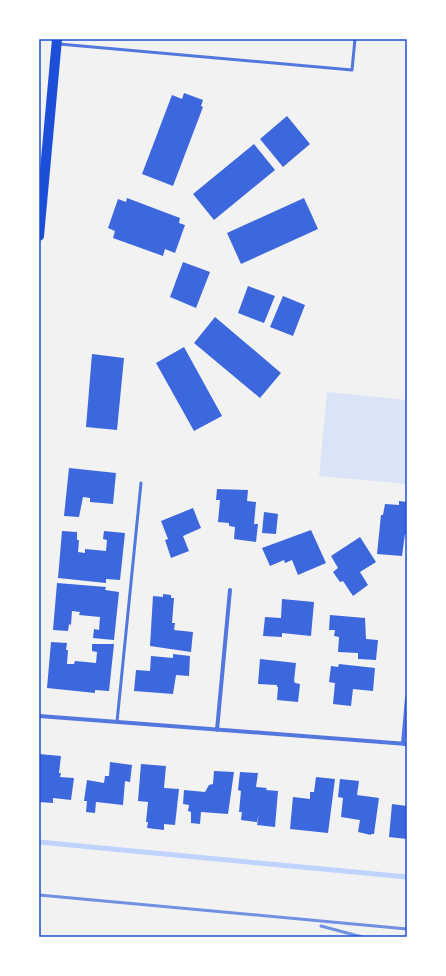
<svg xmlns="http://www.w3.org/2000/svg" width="446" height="976" font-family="'Nunito Sans',sans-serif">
<rect width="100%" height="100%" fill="#f2f2f2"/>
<path fill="#dbe4f7" d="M 327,392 L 407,400 L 407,484 L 319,476 Z"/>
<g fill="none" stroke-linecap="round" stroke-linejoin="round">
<path stroke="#bfd3fe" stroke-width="5" d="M 39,842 L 407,877"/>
</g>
<path fill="#3d67dc" d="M 184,93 L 203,100 L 201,106 L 203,107 L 173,186 L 142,174 L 172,95 L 182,99 Z
M 287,116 L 310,144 L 283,167 L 260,139 Z
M 254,144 L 275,170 L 214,220 L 193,194 Z
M 127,198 L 180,218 L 179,223 L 185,225 L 175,253 L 165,249 L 163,256 L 113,238 L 115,231 L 108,228 L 118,199 L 126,202 Z
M 304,198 L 318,229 L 241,264 L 227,233 Z
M 183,262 L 210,272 L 196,308 L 170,297 Z
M 248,286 L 275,296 L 264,323 L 238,313 Z
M 283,296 L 305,305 L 293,336 L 270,327 Z
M 215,317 L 281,373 L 260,398 L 194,343 Z
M 184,347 L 222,416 L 194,431 L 156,363 Z
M 92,354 L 124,358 L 117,430 L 86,427 Z
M 69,468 L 116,473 L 113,504 L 90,502 L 90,498 L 83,497 L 79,517 L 64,516 Z
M 217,489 L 248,490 L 247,501 L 256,502 L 254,524 L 258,524 L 256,542 L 234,539 L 235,527 L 229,526 L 229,523 L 218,522 L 220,500 L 216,500 Z
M 399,501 L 407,502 L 407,534 L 405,534 L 402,556 L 377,554 L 381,515 L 383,515 L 385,504 L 399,505 Z
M 193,508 L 201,528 L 183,536 L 189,551 L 171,558 L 165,540 L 168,539 L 161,521 Z
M 264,512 L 278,514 L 276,534 L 262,533 Z
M 311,530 L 326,563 L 298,575 L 292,560 L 285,563 L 284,560 L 270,566 L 262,548 Z
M 62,531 L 77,532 L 77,540 L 79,540 L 78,552 L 85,553 L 85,549 L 106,551 L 107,540 L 103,539 L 104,531 L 125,533 L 120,580 L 106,579 L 106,583 L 58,578 Z
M 360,537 L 376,562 L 360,572 L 368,585 L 353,596 L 343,581 L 340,582 L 333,572 L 338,568 L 331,556 Z
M 57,583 L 106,587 L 105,590 L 119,592 L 114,640 L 93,638 L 94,629 L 99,630 L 100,617 L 79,615 L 80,612 L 72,611 L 71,625 L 69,624 L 68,631 L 53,630 Z
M 163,594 L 171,595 L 171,598 L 174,598 L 172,623 L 175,623 L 174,630 L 193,632 L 191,652 L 150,646 L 153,596 L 163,597 Z
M 282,599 L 314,602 L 311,636 L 282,633 L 282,637 L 263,636 L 265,617 L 281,618 Z
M 330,615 L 365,618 L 366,639 L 378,640 L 376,660 L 358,659 L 358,653 L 338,652 L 339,637 L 334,636 L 335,630 L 329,630 Z
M 51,642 L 67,643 L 66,650 L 68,650 L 67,664 L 74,664 L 75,661 L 96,663 L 97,652 L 92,651 L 92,644 L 114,644 L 109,691 L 95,690 L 95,693 L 47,688 Z
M 173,654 L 190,656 L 189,676 L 176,675 L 173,694 L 134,691 L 136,670 L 150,671 L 151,656 L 173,658 Z
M 260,659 L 296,663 L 294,681 L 295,683 L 300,684 L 298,702 L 277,700 L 278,687 L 277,687 L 277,685 L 258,684 Z
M 339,664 L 375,668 L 373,691 L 353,689 L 351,706 L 333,704 L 335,683 L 329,682 L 331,666 L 338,667 Z
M 39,754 L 61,756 L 59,773 L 61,773 L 60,777 L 74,778 L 71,800 L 53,798 L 53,803 L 39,802 Z
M 110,762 L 132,765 L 130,782 L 125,781 L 123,805 L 96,802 L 95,813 L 86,812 L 87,801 L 84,801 L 87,780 L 104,783 L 105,776 L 109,776 Z
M 141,764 L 166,766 L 164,788 L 179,789 L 175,825 L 164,824 L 164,830 L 147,828 L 148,822 L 146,822 L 148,802 L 138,801 Z
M 214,771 L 234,772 L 228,814 L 201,812 L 200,824 L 191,823 L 191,812 L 188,811 L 189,805 L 183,804 L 184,790 L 205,792 L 209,785 L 213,784 Z
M 240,772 L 258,773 L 256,787 L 267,788 L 266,790 L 278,791 L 275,827 L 257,825 L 259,814 L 257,822 L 241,820 L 242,812 L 239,812 L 241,791 L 238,790 Z
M 316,777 L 335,779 L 328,833 L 290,829 L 293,797 L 310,799 L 310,792 L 314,792 Z
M 340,779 L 359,781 L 357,795 L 379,798 L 374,834 L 371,834 L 371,835 L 358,832 L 360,820 L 341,817 L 343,798 L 338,797 Z
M 392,804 L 407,806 L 407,839 L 389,837 Z"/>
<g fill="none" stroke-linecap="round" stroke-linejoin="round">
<path stroke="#5277de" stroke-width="3" d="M 59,44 L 352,70 L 355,39
M 117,722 L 141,483"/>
<path stroke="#5277de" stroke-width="4" d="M 39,716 L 407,744
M 217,730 L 230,590
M 403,744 L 407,698"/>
<path stroke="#1d4ed8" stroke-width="10" d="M 39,236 L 57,39"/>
<path stroke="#7290e2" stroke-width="3" d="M 39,895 L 407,929
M 321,926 L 362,937"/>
</g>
<rect width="446" height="976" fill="none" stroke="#ffffff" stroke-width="80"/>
<rect x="40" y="40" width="366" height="896" fill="none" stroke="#1d4ed8" stroke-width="1.5"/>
</svg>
